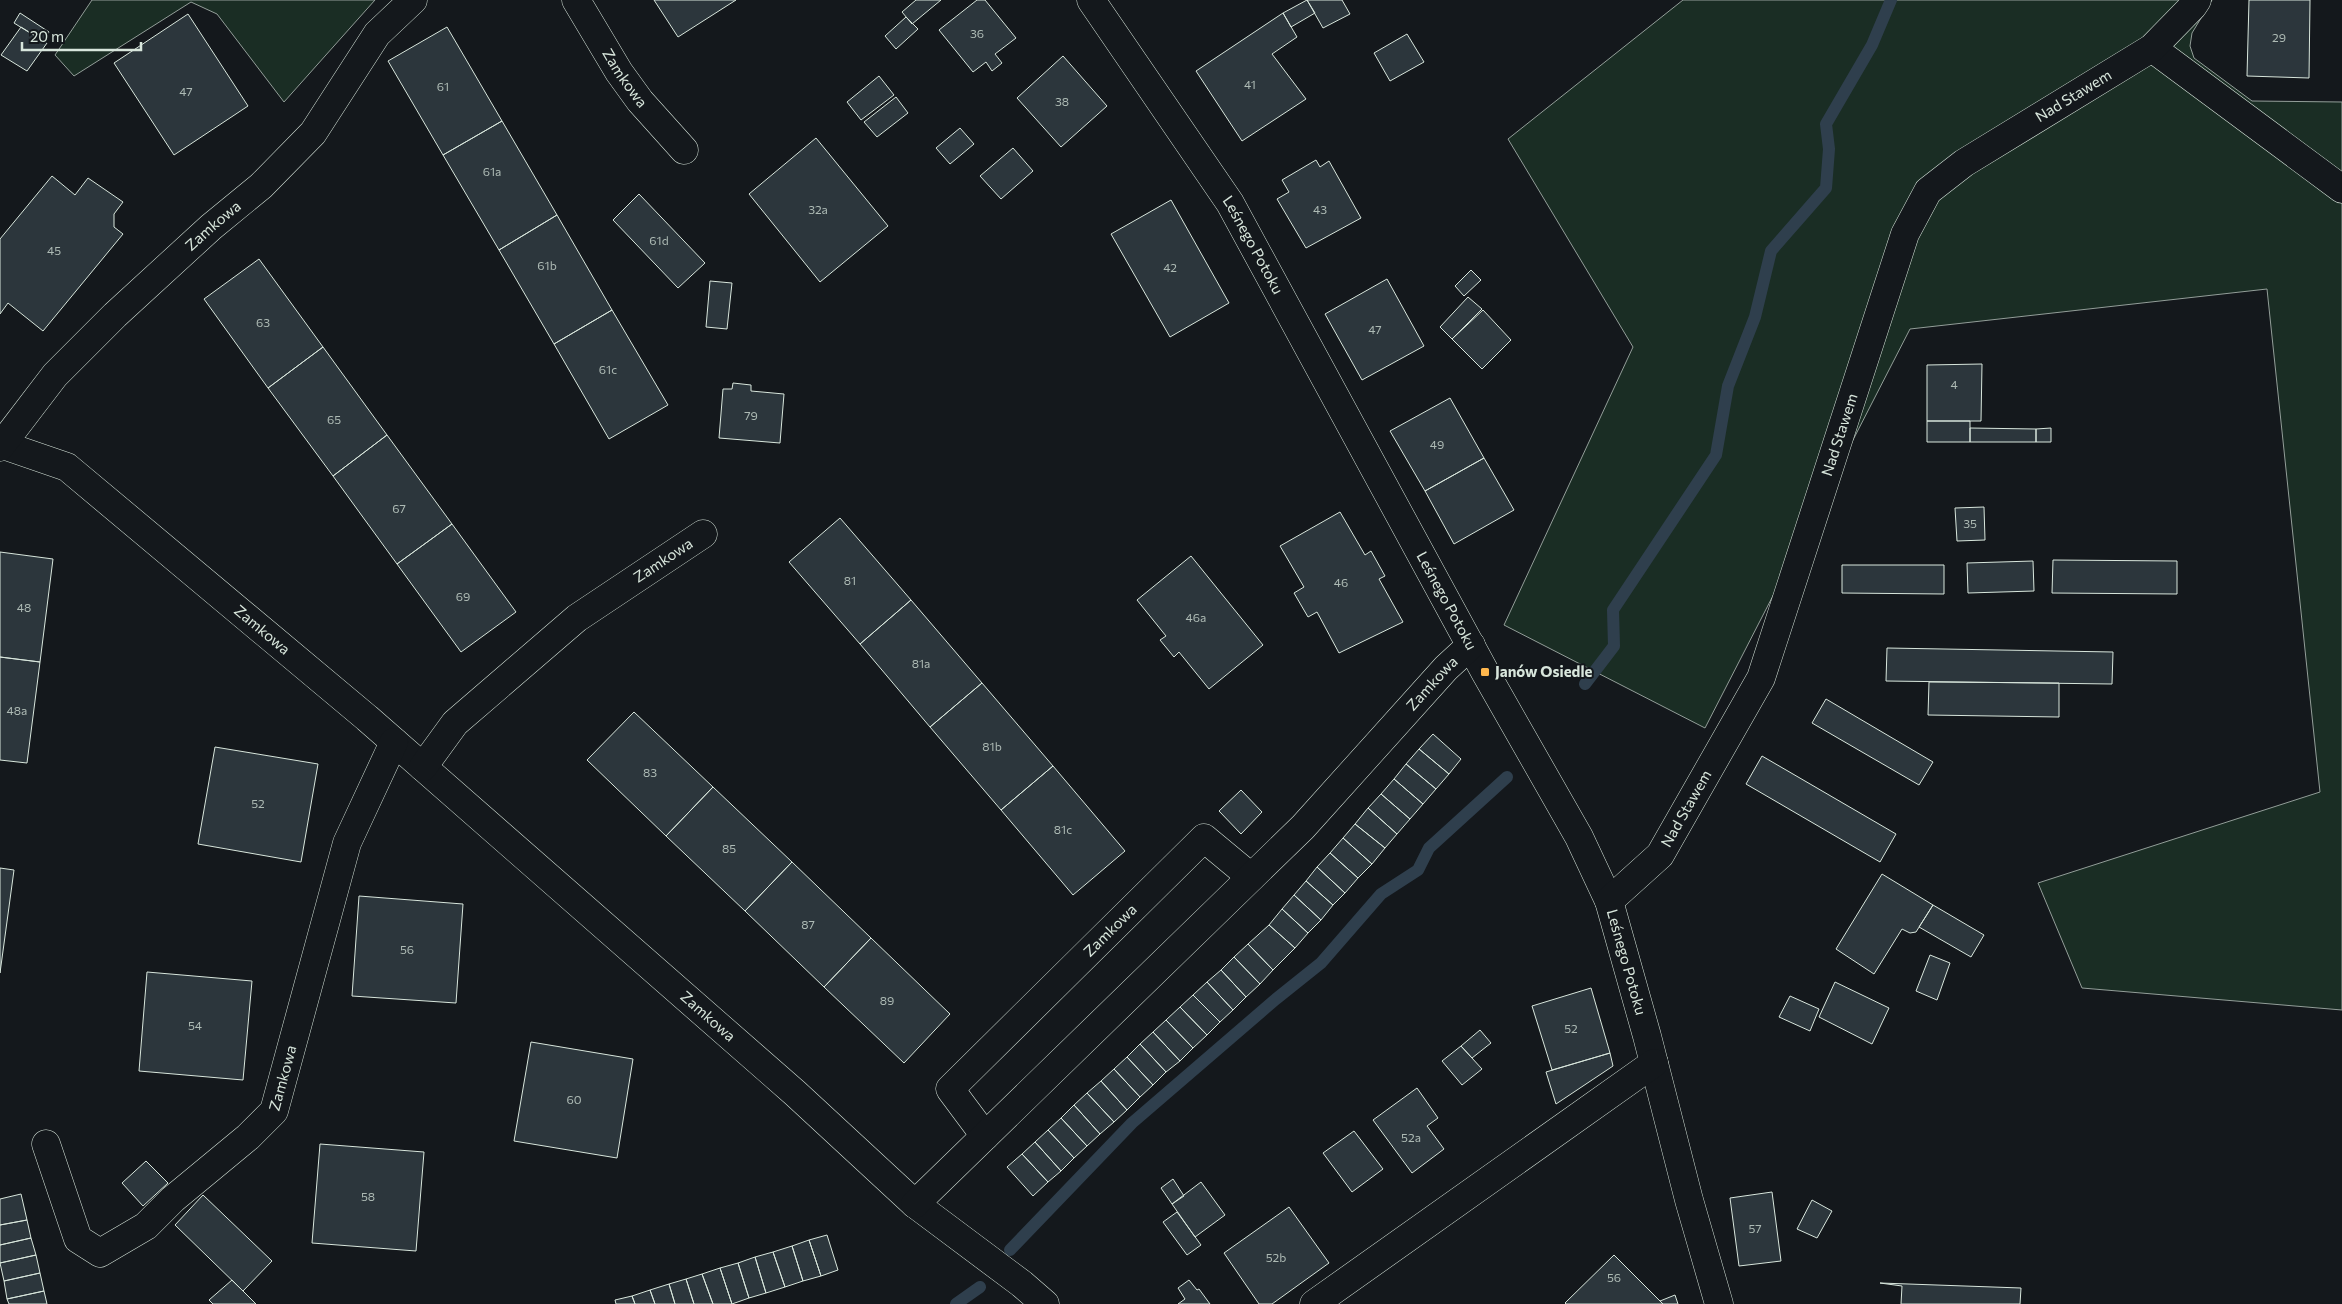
<svg xmlns="http://www.w3.org/2000/svg" width="2342" height="1304" font-family="Commissioner,sans-serif">
<rect width="100%" height="100%" fill="#14181c"/>
<path fill="#1a2d24" stroke="#939e99" d="M 92,0 L 375,0 L 284,102 L 217,14 L 191,2 L 74,76 L 55,55 Z
M 1683,0 L 2212,0 L 2192,33 L 2190,46 L 2194,58 L 2252,101 L 2342,102 L 2342,1010 L 2082,988 L 2038,883 L 2320,792 L 2267,289 L 1910,329 L 1705,728 L 1504,625 L 1633,347 L 1508,139 Z"/>
<g fill="none" stroke-linecap="round" stroke-linejoin="round">
<path stroke="#2f3f4d" stroke-width="12" d="M 1585,684 L 1614,646 L 1613,610 L 1716,455 L 1728,386 L 1755,317 L 1771,251 L 1826,188 L 1829,149 L 1826,124 L 1872,45 L 1891,0
M 1010,1250 L 1132,1123 L 1276,999 L 1321,963 L 1381,894 L 1418,870 L 1429,848 L 1507,777
M 956,1304 L 980,1287"/>
</g>
<path fill="#2c363c" stroke="#d8e6dc" d="M 654,0 L 736,0 L 678,37 Z
M 916,0 L 941,0 L 912,24 L 902,12 Z
M 977,0 L 985,0 L 1016,38 L 995,54 L 1002,63 L 992,71 L 986,62 L 973,72 L 939,30 Z
M 1307,0 L 1315,13 L 1291,27 L 1283,13 Z
M 1307,0 L 1342,0 L 1350,14 L 1323,28 Z
M 2249,0 L 2310,0 L 2309,78 L 2247,76 Z
M 20,13 L 49,32 L 43,41 L 14,23 Z
M 1283,13 L 1297,37 L 1272,54 L 1306,99 L 1242,141 L 1196,71 Z
M 188,14 L 248,106 L 174,155 L 114,63 Z
M 906,17 L 918,29 L 896,49 L 885,36 Z
M 21,27 L 47,43 L 27,71 L 1,55 Z
M 447,27 L 502,121 L 443,155 L 388,61 Z
M 1407,34 L 1424,62 L 1390,81 L 1374,53 Z
M 1063,56 L 1107,106 L 1061,147 L 1017,98 Z
M 879,76 L 894,95 L 861,120 L 847,102 Z
M 896,97 L 908,113 L 877,137 L 864,122 Z
M 502,121 L 557,215 L 499,250 L 443,155 Z
M 960,128 L 974,144 L 950,164 L 936,148 Z
M 816,138 L 888,226 L 820,282 L 749,194 Z
M 1013,148 L 1033,171 L 1001,199 L 980,176 Z
M 1316,160 L 1320,167 L 1329,161 L 1361,218 L 1306,248 L 1277,199 L 1289,192 L 1282,180 Z
M 52,176 L 75,195 L 88,178 L 123,202 L 114,214 L 114,227 L 123,234 L 43,331 L 8,303 L 0,314 L 0,239 Z
M 639,194 L 705,263 L 678,288 L 613,220 Z
M 1171,200 L 1229,303 L 1170,337 L 1111,234 Z
M 557,215 L 612,310 L 554,344 L 499,250 Z
M 259,259 L 323,347 L 268,388 L 204,299 Z
M 1471,270 L 1481,280 L 1464,296 L 1455,286 Z
M 1387,279 L 1424,346 L 1362,380 L 1325,314 Z
M 710,281 L 732,283 L 727,329 L 706,327 Z
M 1468,297 L 1482,309 L 1452,339 L 1440,327 Z
M 612,310 L 668,405 L 609,439 L 554,344 Z
M 1483,310 L 1511,340 L 1482,369 L 1452,339 Z
M 323,347 L 387,435 L 333,476 L 268,388 Z
M 1982,364 L 1981,421 L 1927,421 L 1927,365 Z
M 733,383 L 751,385 L 751,391 L 784,394 L 780,443 L 719,438 L 723,389 L 732,389 Z
M 1450,398 L 1484,458 L 1425,491 L 1390,431 Z
M 1927,421 L 1970,421 L 1970,442 L 1927,442 Z
M 1970,428 L 2036,429 L 2036,442 L 1970,442 Z
M 2051,428 L 2051,442 L 2036,442 L 2036,429 Z
M 387,435 L 452,524 L 397,564 L 333,476 Z
M 1484,458 L 1514,510 L 1454,544 L 1425,491 Z
M 1984,507 L 1985,540 L 1957,541 L 1955,508 Z
M 1340,512 L 1365,555 L 1371,551 L 1385,576 L 1379,579 L 1403,622 L 1339,653 L 1317,612 L 1308,617 L 1294,593 L 1304,587 L 1280,546 Z
M 840,518 L 911,600 L 860,644 L 789,562 Z
M 452,524 L 516,612 L 461,652 L 397,564 Z
M 0,552 L 53,559 L 40,662 L 0,657 Z
M 1191,556 L 1263,645 L 1209,689 L 1179,652 L 1174,657 L 1160,640 L 1166,636 L 1137,600 Z
M 2053,560 L 2177,561 L 2177,594 L 2052,593 Z
M 2033,561 L 2034,591 L 1968,593 L 1967,563 Z
M 1842,565 L 1944,565 L 1944,594 L 1842,593 Z
M 911,600 L 982,683 L 930,727 L 860,644 Z
M 1887,648 L 2113,652 L 2112,684 L 1886,681 Z
M 0,657 L 40,662 L 27,763 L 0,760 Z
M 1929,682 L 2059,683 L 2059,717 L 1928,715 Z
M 982,683 L 1053,766 L 1001,810 L 930,727 Z
M 1826,699 L 1933,762 L 1919,785 L 1812,723 Z
M 634,712 L 713,787 L 666,836 L 587,760 Z
M 1433,734 L 1461,759 L 1449,774 L 1419,749 Z
M 215,747 L 318,764 L 301,862 L 198,844 Z
M 1419,749 L 1449,774 L 1436,789 L 1406,764 Z
M 1762,756 L 1896,834 L 1880,862 L 1746,784 Z
M 1406,764 L 1436,789 L 1423,804 L 1394,779 Z
M 1053,766 L 1125,851 L 1073,895 L 1001,810 Z
M 1394,779 L 1423,804 L 1410,819 L 1381,794 Z
M 713,787 L 792,862 L 745,911 L 666,836 Z
M 1241,790 L 1262,812 L 1241,834 L 1219,811 Z
M 1381,794 L 1410,819 L 1397,834 L 1368,808 Z
M 1368,808 L 1397,834 L 1385,848 L 1355,824 Z
M 1355,824 L 1385,848 L 1372,864 L 1343,838 Z
M 1343,838 L 1372,864 L 1358,878 L 1330,853 Z
M 1330,853 L 1358,878 L 1345,893 L 1317,867 Z
M 792,862 L 871,938 L 824,987 L 745,911 Z
M 1317,867 L 1345,893 L 1333,905 L 1306,881 Z
M 0,868 L 14,870 L 0,973 Z
M 1882,874 L 1933,905 L 1916,932 L 1910,933 L 1902,929 L 1874,974 L 1836,949 Z
M 1306,881 L 1333,905 L 1321,920 L 1294,895 Z
M 1294,895 L 1321,920 L 1308,933 L 1282,909 Z
M 359,896 L 463,904 L 456,1003 L 352,996 Z
M 1933,905 L 1984,935 L 1971,957 L 1919,927 Z
M 1282,909 L 1308,933 L 1295,948 L 1269,925 Z
M 1269,925 L 1295,948 L 1273,970 L 1248,944 Z
M 871,938 L 950,1014 L 904,1063 L 824,987 Z
M 1248,944 L 1273,970 L 1260,984 L 1234,957 Z
M 1930,955 L 1950,963 L 1937,1000 L 1916,991 Z
M 1234,957 L 1260,984 L 1246,997 L 1221,970 Z
M 1221,970 L 1246,997 L 1233,1010 L 1207,982 Z
M 147,972 L 252,981 L 243,1080 L 139,1071 Z
M 1207,982 L 1233,1010 L 1220,1022 L 1193,995 Z
M 1835,982 L 1889,1008 L 1872,1044 L 1819,1017 Z
M 1591,988 L 1610,1053 L 1552,1070 L 1532,1006 Z
M 1193,995 L 1220,1022 L 1207,1035 L 1180,1007 Z
M 1790,996 L 1819,1009 L 1810,1031 L 1779,1017 Z
M 1180,1007 L 1207,1035 L 1193,1048 L 1166,1020 Z
M 1166,1020 L 1193,1048 L 1180,1061 L 1153,1032 Z
M 1480,1030 L 1491,1043 L 1472,1058 L 1461,1046 Z
M 1153,1032 L 1180,1061 L 1166,1072 L 1140,1044 Z
M 531,1042 L 633,1059 L 617,1158 L 514,1141 Z
M 1140,1044 L 1166,1072 L 1153,1085 L 1127,1057 Z
M 1461,1046 L 1482,1069 L 1462,1085 L 1442,1061 Z
M 1610,1053 L 1613,1066 L 1556,1104 L 1546,1072 Z
M 1127,1057 L 1153,1085 L 1140,1097 L 1114,1069 Z
M 1114,1069 L 1140,1097 L 1127,1110 L 1101,1081 Z
M 1101,1081 L 1127,1110 L 1114,1122 L 1087,1093 Z
M 1417,1088 L 1438,1118 L 1427,1126 L 1444,1149 L 1412,1173 L 1373,1120 Z
M 1087,1093 L 1114,1122 L 1100,1134 L 1074,1105 Z
M 1074,1105 L 1100,1134 L 1087,1146 L 1061,1118 Z
M 1061,1118 L 1087,1146 L 1074,1158 L 1048,1130 Z
M 1048,1130 L 1074,1158 L 1061,1171 L 1035,1142 Z
M 1354,1131 L 1383,1169 L 1352,1192 L 1323,1153 Z
M 1035,1142 L 1061,1171 L 1048,1182 L 1022,1154 Z
M 320,1144 L 424,1152 L 416,1251 L 312,1243 Z
M 1022,1154 L 1048,1182 L 1033,1196 L 1007,1167 Z
M 146,1161 L 168,1183 L 143,1206 L 122,1183 Z
M 1173,1179 L 1184,1196 L 1172,1204 L 1161,1188 Z
M 1201,1182 L 1225,1215 L 1195,1237 L 1172,1204 Z
M 1772,1192 L 1781,1261 L 1739,1266 L 1730,1198 Z
M 21,1194 L 27,1220 L 0,1225 L 0,1199 Z
M 203,1195 L 272,1261 L 243,1291 L 175,1225 Z
M 1812,1200 L 1832,1211 L 1817,1238 L 1797,1229 Z
M 1289,1207 L 1329,1263 L 1272,1304 L 1259,1304 L 1224,1253 Z
M 1177,1212 L 1201,1245 L 1187,1255 L 1163,1222 Z
M 27,1220 L 31,1238 L 0,1245 L 0,1225 Z
M 827,1235 L 838,1270 L 821,1276 L 809,1240 Z
M 31,1238 L 36,1255 L 0,1263 L 0,1245 Z
M 809,1240 L 821,1276 L 803,1281 L 792,1246 Z
M 792,1246 L 803,1281 L 785,1287 L 773,1252 Z
M 773,1252 L 785,1287 L 766,1293 L 755,1257 Z
M 36,1255 L 40,1273 L 4,1281 L 0,1263 Z
M 1614,1255 L 1663,1304 L 1566,1304 L 1565,1303 Z
M 755,1257 L 766,1293 L 749,1298 L 738,1263 Z
M 738,1263 L 749,1298 L 732,1304 L 720,1268 Z
M 720,1268 L 732,1304 L 713,1304 L 702,1274 Z
M 40,1273 L 44,1291 L 7,1299 L 4,1281 Z
M 702,1274 L 713,1304 L 694,1304 L 686,1279 Z
M 686,1279 L 694,1304 L 675,1304 L 669,1284 Z
M 232,1280 L 256,1304 L 213,1304 L 209,1300 Z
M 1189,1280 L 1197,1290 L 1199,1289 L 1210,1304 L 1178,1304 L 1185,1299 L 1178,1288 Z
M 1880,1283 L 2021,1288 L 2020,1304 L 1901,1304 L 1902,1286 Z
M 669,1284 L 675,1304 L 655,1304 L 650,1290 Z
M 650,1290 L 655,1304 L 635,1304 L 632,1296 Z
M 44,1291 L 47,1304 L 9,1304 L 7,1299 Z
M 1675,1295 L 1678,1304 L 1663,1304 L 1660,1301 Z
M 632,1296 L 635,1304 L 616,1304 L 615,1300 Z"/>
<g fill="none" stroke-linecap="round" stroke-linejoin="round">
<g stroke="#d8e6dc" stroke-width="29">
<g id="minor">
<path id="s1" d="M 576,0 L 619,72 L 640,101 L 684,150"/>
<path id="s2" d="M 1091,0 L 1230,203 L 1485,672 L 1579,837 L 1609,901 L 1647,1036 L 1689,1200 L 1719,1304"/>
<path d="M 2152,48 L 2342,189"/>
<path id="s3" d="M 0,444 L 67,467 L 367,718 L 795,1093 L 915,1204 L 1022,1284 L 1045,1304"/>
<path id="s4" d="M 0,447 L 55,375 L 115,315 L 211,227 L 261,186 L 313,133 L 377,34 L 413,0"/>
<path id="s5" d="M 423,767 L 455,723 L 577,618 L 703,534"/>
<path id="s6" d="M 1609,901 L 1660,855 L 1761,678 L 1905,234 L 1928,191 L 1964,163 L 2152,48 L 2193,6 L 2197,0"/>
<path id="s7" d="M 985,1136 L 950,1089 L 1204,838 L 1251,877"/>
<path id="s8" d="M 46,1144 L 78,1239 L 100,1253 L 146,1226 L 173,1199 L 248,1137 L 274,1111 L 347,843 L 394,742"/>
<path id="s9" d="M 915,1204 L 1303,827 L 1446,668 L 1471,645"/>
<path d="M 1314,1304 L 1654,1063"/>
</g>
</g>
<use href="#minor" stroke="#14181c" stroke-width="28"/>
</g>
<rect fill="#ffb74d" stroke="#14181c" stroke-width="2" x="1480" y="667" width="10" height="10" rx="2.5"/>
<g text-anchor="middle" stroke-width="4" stroke-linejoin="round" paint-order="stroke">
<g font-size="12" fill="#adbab4">
<text x="977" y="38">36</text>
<text x="2279" y="42">29</text>
<text x="1250" y="89">41</text>
<text x="443" y="91">61</text>
<text x="186" y="96">47</text>
<text x="1062" y="106">38</text>
<text x="492" y="176">61a</text>
<text x="818" y="214">32a</text>
<text x="1320" y="214">43</text>
<text x="659" y="245">61d</text>
<text x="54" y="255">45</text>
<text x="547" y="270">61b</text>
<text x="1170" y="272">42</text>
<text x="263" y="327">63</text>
<text x="1375" y="334">47</text>
<text x="608" y="374">61c</text>
<text x="1954" y="389">4</text>
<text x="751" y="420">79</text>
<text x="334" y="424">65</text>
<text x="1437" y="449">49</text>
<text x="399" y="513">67</text>
<text x="1970" y="528">35</text>
<text x="850" y="585">81</text>
<text x="1341" y="587">46</text>
<text x="463" y="601">69</text>
<text x="24" y="612">48</text>
<text x="1196" y="622">46a</text>
<text x="921" y="668">81a</text>
<text x="17" y="715">48a</text>
<text x="992" y="751">81b</text>
<text x="650" y="777">83</text>
<text x="258" y="808">52</text>
<text x="1063" y="834">81c</text>
<text x="729" y="853">85</text>
<text x="808" y="929">87</text>
<text x="407" y="954">56</text>
<text x="887" y="1005">89</text>
<text x="195" y="1030">54</text>
<text x="1571" y="1033">52</text>
<text x="574" y="1104">60</text>
<text x="1411" y="1142">52a</text>
<text x="368" y="1201">58</text>
<text x="1755" y="1233">57</text>
<text x="1276" y="1262">52b</text>
<text x="1614" y="1282">56</text>
</g>
<g font-size="15" fill="#d8e6dc" stroke="#14181c">
<text dy="5" stroke="none"><textPath href="#s1" startOffset="92">Zamkowa</textPath></text>
<text dy="5" stroke="none"><textPath href="#s6" startOffset="962">Nad Stawem</textPath></text>
<text dy="5" stroke="none"><textPath href="#s4" startOffset="308">Zamkowa</textPath></text>
<text dy="5" stroke="none"><textPath href="#s2" startOffset="294">Leśnego Potoku</textPath></text>
<text dy="5" stroke="none"><textPath href="#s6" startOffset="528">Nad Stawem</textPath></text>
<text dy="5" stroke="none"><textPath href="#s5" startOffset="319">Zamkowa</textPath></text>
<text dy="5" stroke="none"><textPath href="#s2" startOffset="699">Leśnego Potoku</textPath></text>
<text dy="5" stroke="none"><textPath href="#s3" startOffset="325">Zamkowa</textPath></text>
<text dy="5" stroke="none"><textPath href="#s9" startOffset="734">Zamkowa</textPath></text>
<text dy="5" stroke="none"><textPath href="#s6" startOffset="122">Nad Stawem</textPath></text>
<text dy="5" stroke="none"><textPath href="#s7" startOffset="284">Zamkowa</textPath></text>
<text dy="5" stroke="none"><textPath href="#s2" startOffset="1104">Leśnego Potoku</textPath></text>
<text dy="5" stroke="none"><textPath href="#s3" startOffset="915">Zamkowa</textPath></text>
<text dy="5" stroke="none"><textPath href="#s8" startOffset="386">Zamkowa</textPath></text>
</g>
<g font-size="15" font-weight="bold" fill="#d8e6dc" stroke="#14181c" text-anchor="start">
<text x="1495" y="677">Janów Osiedle</text>
</g>
</g>
<path d="M22 42v8h119v-8" fill="none" stroke="#d8e6dc" stroke-width="2.5"/>
<text x="30" y="42" font-size="15" fill="#d8e6dc" stroke="#14181c" stroke-width="4" paint-order="stroke">20 m</text>
</svg>
